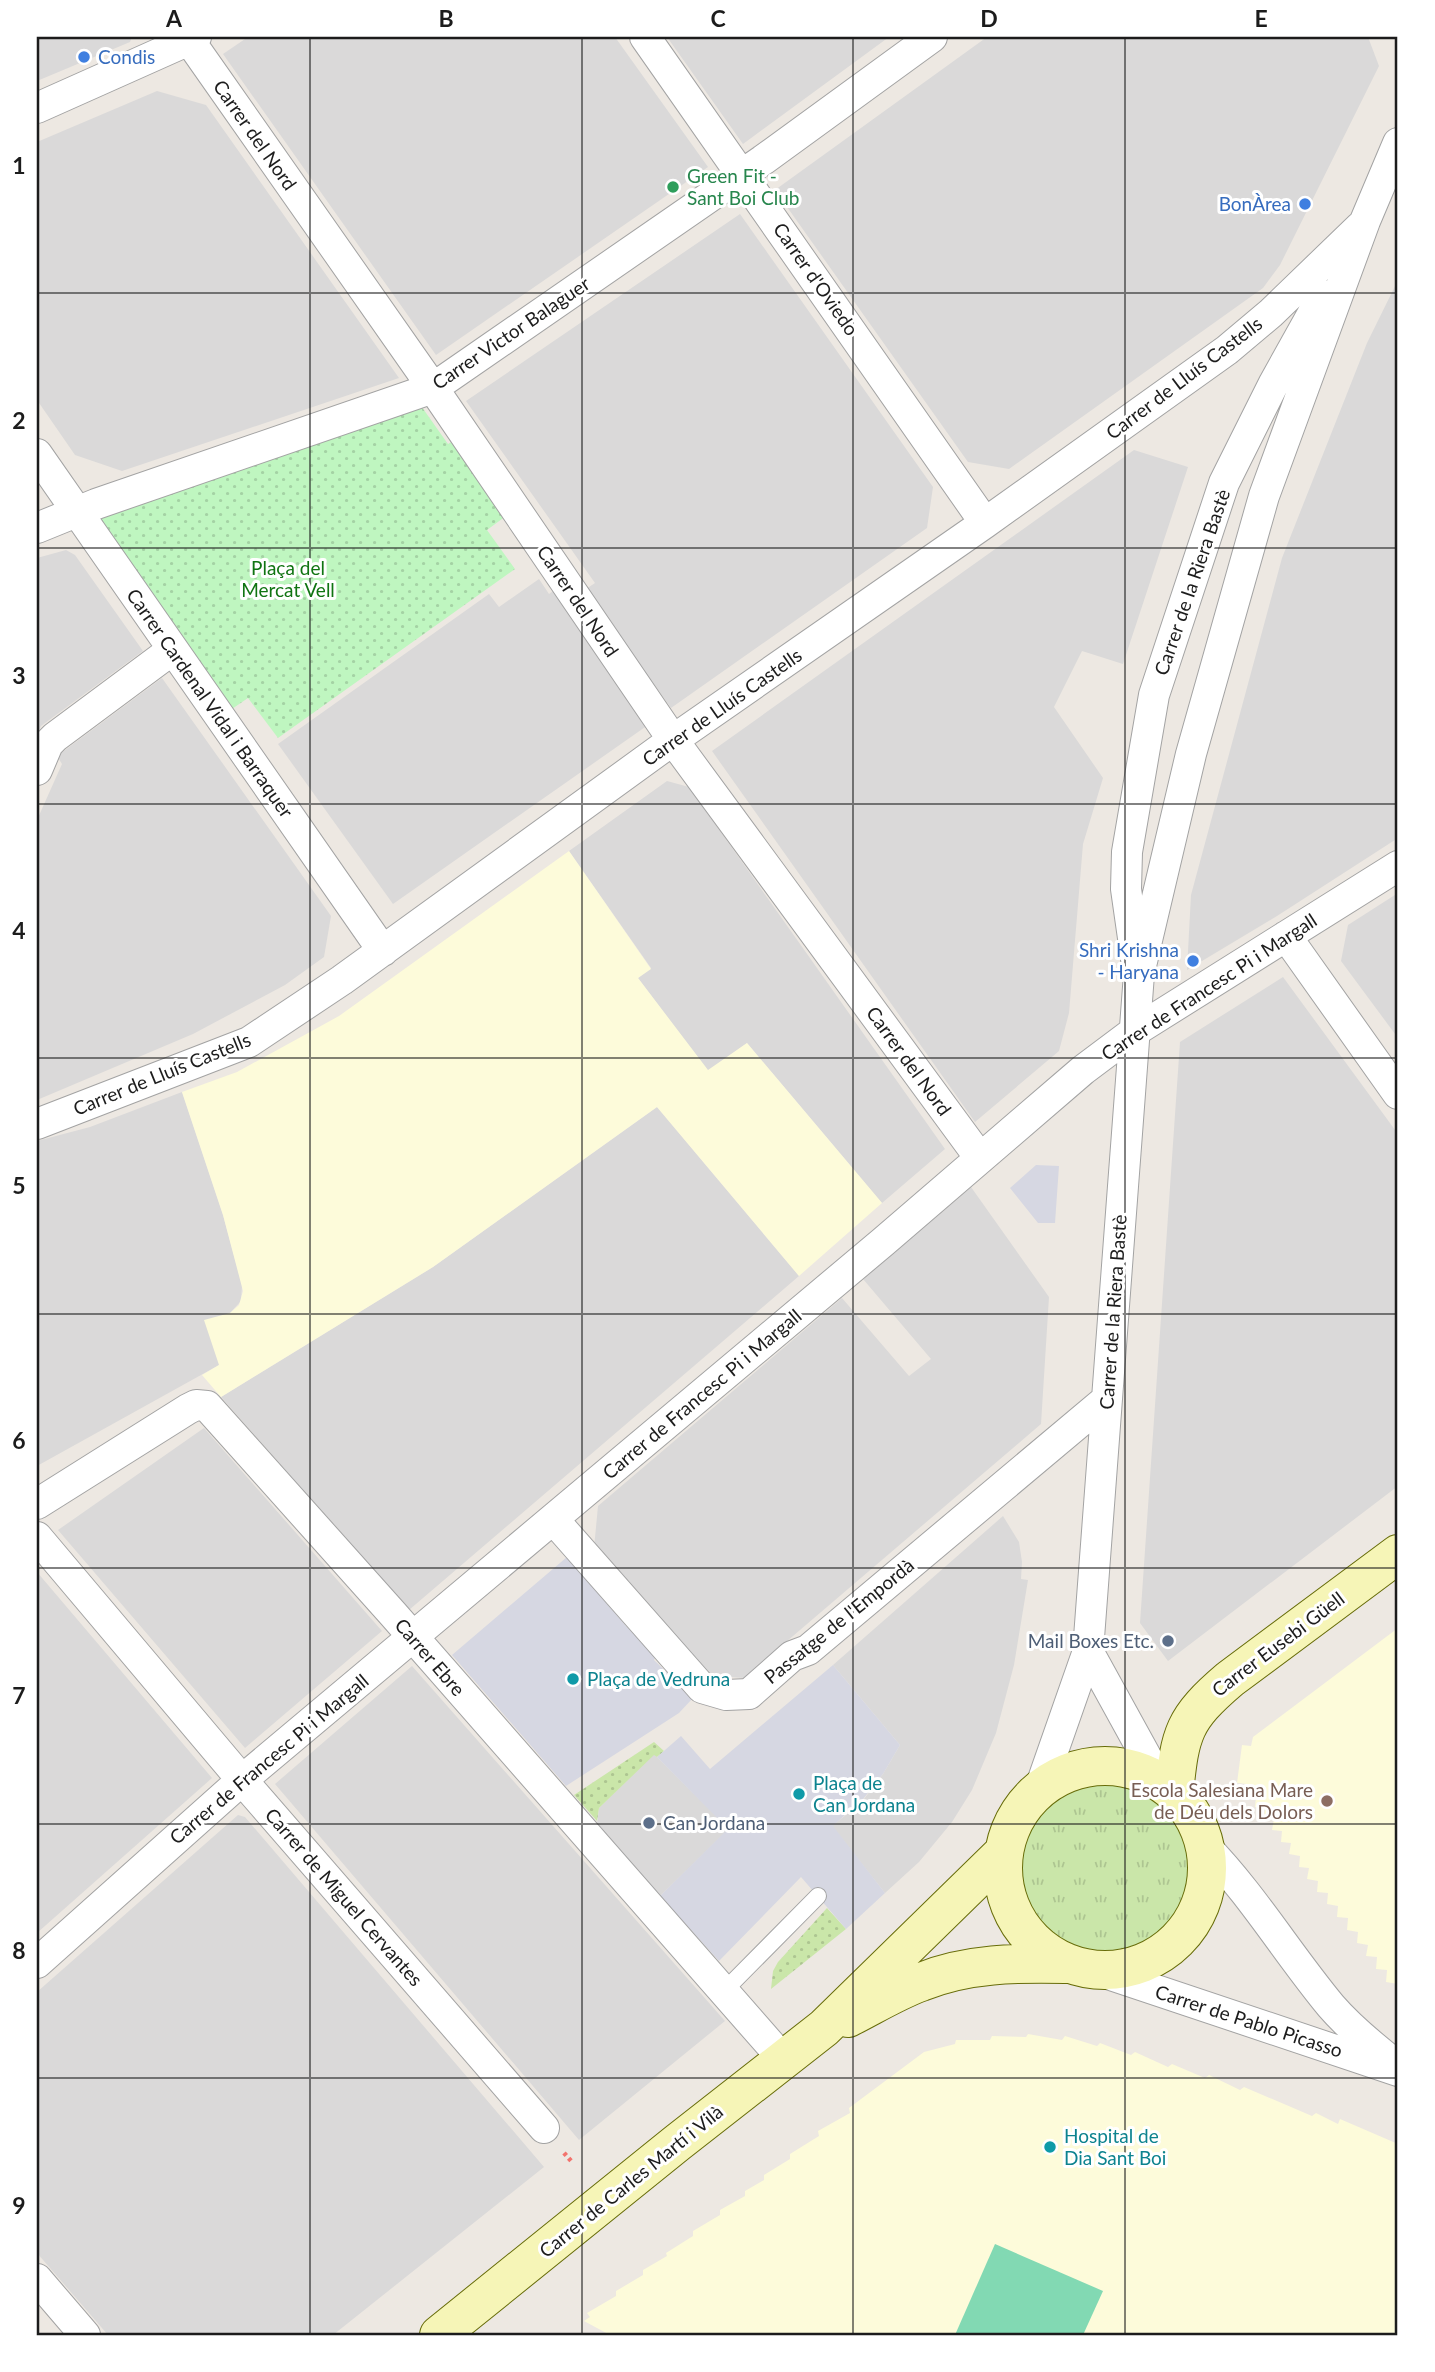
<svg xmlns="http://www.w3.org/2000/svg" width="1435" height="2372" font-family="Lato,sans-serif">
<defs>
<pattern id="grass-tufts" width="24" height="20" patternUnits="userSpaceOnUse" patternTransform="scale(1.75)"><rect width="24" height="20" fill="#cae6a9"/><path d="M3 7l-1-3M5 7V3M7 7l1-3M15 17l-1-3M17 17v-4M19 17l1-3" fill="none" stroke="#adc591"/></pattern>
<pattern id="park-dots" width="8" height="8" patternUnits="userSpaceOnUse" patternTransform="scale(1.75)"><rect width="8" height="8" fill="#bff6c0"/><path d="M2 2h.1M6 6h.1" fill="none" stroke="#a4d2a4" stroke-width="1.8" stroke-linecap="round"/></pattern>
<pattern id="garden-dots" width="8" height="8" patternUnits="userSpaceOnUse" patternTransform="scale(1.75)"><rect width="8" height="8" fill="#cae6a9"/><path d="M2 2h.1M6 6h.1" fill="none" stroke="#adc591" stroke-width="1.8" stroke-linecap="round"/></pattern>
</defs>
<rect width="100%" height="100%" fill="#ede8e2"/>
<path fill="#dad9d9" d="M 37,37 L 132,37 L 130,42 L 37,81 Z
M 248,37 L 615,37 L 708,167 L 436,355 L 223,54 Z
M 667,37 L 889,37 L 743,144 Z
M 987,37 L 1368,37 L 1379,66 L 1280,265 L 1263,288 L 1009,469 L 968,462 L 775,190 Z
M 157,91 L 206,105 L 399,378 L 122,471 L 75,455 L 37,400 L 37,142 Z
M 740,214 L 933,487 L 927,528 L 671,708 L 586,589 L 595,583 L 466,401 Z
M 1398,280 L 1398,838 L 1277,916 L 1187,970 L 1191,895 L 1282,558 L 1367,343 Z
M 1134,450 L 1188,467 L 1123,664 L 1082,651 L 1054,707 L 1103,778 L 1083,844 L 1069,1013 L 1059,1051 L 975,1122 L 712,751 Z
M 66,550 L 75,555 L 143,651 L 41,726 L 37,736 L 37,558 Z
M 539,579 L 549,594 L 553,591 L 648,725 L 393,904 L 278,744 L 489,594 L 499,607 Z
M 162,678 L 331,916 L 324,957 L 285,985 L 193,1034 L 37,1100 L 37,820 L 62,764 L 57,756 Z
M 667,781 L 689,787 L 945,1149 L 882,1203 L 747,1043 L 708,1071 L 638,978 L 651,968 L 569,851 Z
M 1398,893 L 1398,1038 L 1341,961 L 1348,925 Z
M 1283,977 L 1398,1134 L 1398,1486 L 1168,1661 L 1140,1623 L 1180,1042 Z
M 182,1092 L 223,1215 L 242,1285 L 241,1301 L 230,1313 L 219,1365 L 37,1466 L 37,1141 L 90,1127 Z
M 657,1107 L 799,1276 L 409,1610 L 221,1397 L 433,1267 Z
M 971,1187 L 1049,1297 L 1041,1424 L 744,1678 L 702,1675 L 594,1548 L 598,1506 L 842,1298 L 909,1376 L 931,1359 L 863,1279 Z
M 204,1428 L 382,1631 L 245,1748 L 58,1530 Z
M 1003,1516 L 1019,1542 L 1022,1562 L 1021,1579 L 1028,1580 L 1014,1665 L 996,1733 L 972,1790 L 952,1822 L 919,1862 L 885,1893 L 832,1826 L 861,1803 L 883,1774 L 900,1745 L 833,1665 Z
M 37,1572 L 212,1778 L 37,1933 Z
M 412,1666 L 725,2021 L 579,2140 L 275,1784 Z
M 654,1754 L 729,1829 L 660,1896 L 597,1824 L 599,1808 Z
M 238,1815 L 245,1817 L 544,2167 L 333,2335 L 108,2335 L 37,2253 L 37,1992 Z"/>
<path fill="#fdfbda" d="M 569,851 L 651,969 L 638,978 L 708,1070 L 747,1043 L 882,1203 L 799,1276 L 657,1107 L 433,1267 L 221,1397 L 202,1375 L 219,1365 L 204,1320 L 230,1313 L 239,1305 L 243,1291 L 223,1215 L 182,1092 L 237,1072 L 339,1016 Z
M 1398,1628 L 1398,1984 L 1386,1982 L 1387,1970 L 1376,1969 L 1377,1957 L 1366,1956 L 1368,1945 L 1357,1943 L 1358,1932 L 1347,1930 L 1348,1918 L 1337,1917 L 1338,1906 L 1327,1904 L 1328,1893 L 1317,1892 L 1318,1881 L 1307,1879 L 1309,1868 L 1299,1867 L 1300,1856 L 1289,1854 L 1291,1843 L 1281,1842 L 1282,1831 L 1272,1830 L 1274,1819 L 1264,1818 L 1265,1808 L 1255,1807 L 1256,1796 L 1246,1795 L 1247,1784 L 1237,1783 L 1242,1745 L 1251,1746 L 1253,1737 Z
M 1028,2034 L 1062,2040 L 1065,2036 L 1097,2046 L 1100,2043 L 1131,2055 L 1135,2052 L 1168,2067 L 1172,2064 L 1205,2078 L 1209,2075 L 1240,2090 L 1244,2087 L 1312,2116 L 1316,2113 L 1338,2124 L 1340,2119 L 1398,2144 L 1398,2335 L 610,2335 L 584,2321 L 590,2317 L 587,2313 L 616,2296 L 616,2291 L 643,2275 L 643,2270 L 667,2256 L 666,2253 L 693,2236 L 693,2231 L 720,2215 L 720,2210 L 745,2196 L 745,2191 L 764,2180 L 764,2175 L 790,2159 L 790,2154 L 819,2136 L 818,2131 L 850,2113 L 849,2108 L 924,2052 L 955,2044 L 956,2040 L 990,2040 L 992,2036 L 1026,2037 Z"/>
<path fill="url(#grass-tufts)" d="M1018 1871a88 88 0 1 1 176 0a88 88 0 1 1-176 0Z"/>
<path fill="url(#park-dots)" d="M 419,403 L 448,444 L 453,441 L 506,516 L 487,530 L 515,569 L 278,738 L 248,698 L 229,711 L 90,516 Z"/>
<path fill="url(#garden-dots)" d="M 654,1742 L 664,1751 L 657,1757 L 654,1755 L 599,1808 L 597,1821 L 574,1795 Z
M 827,1908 L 846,1929 L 771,1989 L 773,1971 L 778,1962 Z"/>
<path fill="#82d9b3" d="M 995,2244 L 1103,2291 L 1083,2335 L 955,2335 Z"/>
<path fill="#d6d7e2" d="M 1036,1165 L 1059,1166 L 1055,1223 L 1038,1223 L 1010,1188 Z
M 567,1557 L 626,1626 L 656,1656 L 654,1660 L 693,1698 L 679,1713 L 566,1786 L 452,1655 Z
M 833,1665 L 900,1745 L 883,1774 L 860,1803 L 859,1802 L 833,1826 L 885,1893 L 846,1929 L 801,1877 L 719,1961 L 660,1896 L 728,1829 L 657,1757 L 681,1736 L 710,1769 Z"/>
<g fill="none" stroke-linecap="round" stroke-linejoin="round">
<g stroke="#a3a3a3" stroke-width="18">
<path id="lane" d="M 723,1992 L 818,1896"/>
</g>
<g stroke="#a3a3a3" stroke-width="32">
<path id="street" d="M 187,37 L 433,388 L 673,740 L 980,1158
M 645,37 L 985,523
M 37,108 L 196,37
M 37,454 L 383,951
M 37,528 L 96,504 L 433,388 L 763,160 L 932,37
M 37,770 L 48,744 L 55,737 L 172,650
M 1286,936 L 1398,1094
M 1136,959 L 1126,889 L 1127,852 L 1154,695 L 1224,483 L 1274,383 L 1323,295
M 37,1124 L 249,1042 L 342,980 L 673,740 L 985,523 L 1227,350 L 1271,313 L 1360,227
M 37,1504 L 188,1409 L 196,1405 L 207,1406 L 393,1614 L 783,2059
M 553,1519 L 702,1688 L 726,1695 L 749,1694 L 792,1656 L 808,1650 L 1106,1400
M 37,1537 L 242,1780 L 544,2128
M 1088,1651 L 1159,1780
M 1040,1788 L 1088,1651 L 1139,974 L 1191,754 L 1264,496 L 1365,221 L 1398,143
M 1204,1845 C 1252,1894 1287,1953 1331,2006 C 1350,2028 1372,2046 1395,2064
M 37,1963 L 242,1780 L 883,1242 L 1083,1070 L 1135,1031 L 1398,866
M 1099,1971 L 1398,2071
M 37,2279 L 85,2335"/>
</g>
<g stroke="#676c09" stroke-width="40">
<path id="secondary" d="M1003 1868a102 102 0 1 1 204 0a102 102 0 1 1-204 0Z
M 1174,1793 C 1180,1733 1183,1719 1230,1679 L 1398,1554
M 848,2018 C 872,2006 896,1991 921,1982 C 967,1963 1017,1963 1066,1964
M 439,2335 L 677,2143 L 824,2028 L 1002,1854"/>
</g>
<path stroke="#f3736d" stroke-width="4.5" stroke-dasharray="3.5 3.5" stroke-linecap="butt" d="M 564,2153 L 572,2162"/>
<use href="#lane" stroke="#fff" stroke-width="16"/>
<use href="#street" stroke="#fff" stroke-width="30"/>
<use href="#secondary" stroke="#f6f5b7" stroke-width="38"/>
</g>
<path fill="none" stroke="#1c1c1c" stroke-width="2" stroke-opacity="0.55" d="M 310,37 L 310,2335M 582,37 L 582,2335M 853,37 L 853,2335M 1125,37 L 1125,2335M 37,293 L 1398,293M 37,548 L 1398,548M 37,804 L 1398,804M 37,1058 L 1398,1058M 37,1314 L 1398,1314M 37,1568 L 1398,1568M 37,1824 L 1398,1824M 37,2078 L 1398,2078"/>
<g fill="#3f7fe0" stroke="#fff" stroke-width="2.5">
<circle cx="84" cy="57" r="7"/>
<circle cx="1305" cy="204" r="7"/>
<circle cx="1193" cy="961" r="7"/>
</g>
<circle fill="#2e9e5b" stroke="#fff" stroke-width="2.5" cx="673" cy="187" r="7"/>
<g fill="#5c6f8a" stroke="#fff" stroke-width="2.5">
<circle cx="1168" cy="1641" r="7"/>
<circle cx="649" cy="1823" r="7"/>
</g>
<g fill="#0f9aa8" stroke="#fff" stroke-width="2.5">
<circle cx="573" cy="1679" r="7"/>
<circle cx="799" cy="1794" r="7"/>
<circle cx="1050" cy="2147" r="7"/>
</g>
<circle fill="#8d6e63" stroke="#fff" stroke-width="2.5" cx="1327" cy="1801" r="7"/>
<g text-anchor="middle" stroke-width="6" stroke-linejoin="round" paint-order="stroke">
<g font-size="19" fill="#366cbe" stroke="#fff" text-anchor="end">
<text x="98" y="64" text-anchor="start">Condis</text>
<text x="1291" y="211">BonÀrea</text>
<text x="1179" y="957">Shri Krishna<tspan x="1179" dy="22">- Haryana</tspan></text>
</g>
<g font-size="19" fill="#1c1c1c" stroke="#fff">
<text transform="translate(255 135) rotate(55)" y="7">Carrer del Nord</text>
<text transform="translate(816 279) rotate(55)" y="7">Carrer d'Oviedo</text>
<text transform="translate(511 333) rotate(-34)" y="7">Carrer Victor Balaguer</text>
<text transform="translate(1184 378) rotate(-37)" y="7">Carrer de Lluís Castells</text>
<text transform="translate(1192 582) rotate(-71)" y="7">Carrer de la Riera Bastè</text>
<text transform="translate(578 601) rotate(56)" y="7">Carrer del Nord</text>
<text transform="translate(210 703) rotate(55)" y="7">Carrer Cardenal Vidal i Barraquer</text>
<text transform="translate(722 707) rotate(-35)" y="7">Carrer de Lluís Castells</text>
<text transform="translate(1209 987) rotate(-33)" y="7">Carrer de Francesc Pi i Margall</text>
<text transform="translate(909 1061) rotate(54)" y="7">Carrer del Nord</text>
<text transform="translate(162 1074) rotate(-22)" y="7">Carrer de Lluís Castells</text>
<text transform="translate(1113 1312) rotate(-86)" y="7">Carrer de la Riera Bastè</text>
<text transform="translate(702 1394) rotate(-40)" y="7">Carrer de Francesc Pi i Margall</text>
<text transform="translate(839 1621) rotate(-39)" y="7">Passatge de l'Empordà</text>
<text transform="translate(1278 1644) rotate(-37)" y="7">Carrer Eusebi Güell</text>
<text transform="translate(430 1657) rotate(49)" y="7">Carrer Ebre</text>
<text transform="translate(269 1759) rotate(-40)" y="7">Carrer de Francesc Pi i Margall</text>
<text transform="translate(344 1897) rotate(49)" y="7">Carrer de Miguel Cervantes</text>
<text transform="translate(1249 2021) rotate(18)" y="7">Carrer de Pablo Picasso</text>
<text transform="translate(631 2181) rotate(-39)" y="7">Carrer de Carles Martí i Vilà</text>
</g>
<g font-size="19" fill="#27864d" stroke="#fff" text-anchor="start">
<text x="687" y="183">Green Fit -<tspan x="687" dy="22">Sant Boi Club</tspan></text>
</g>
<g font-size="19" fill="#107412" stroke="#fff">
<text x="288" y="575">Plaça del<tspan x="288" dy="22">Mercat Vell</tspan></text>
</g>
<g font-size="19" fill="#4e5e75" stroke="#fff" text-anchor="end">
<text x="1154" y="1648">Mail Boxes Etc.</text>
<text x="663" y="1830" text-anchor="start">Can Jordana</text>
</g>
<g font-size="19" fill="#0d838f" stroke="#fff" text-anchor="start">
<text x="587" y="1686">Plaça de Vedruna</text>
<text x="813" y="1790">Plaça de<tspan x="813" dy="22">Can Jordana</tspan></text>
<text x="1064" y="2143">Hospital de<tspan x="1064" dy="22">Dia Sant Boi</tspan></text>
</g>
<g font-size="19" fill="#785e54" stroke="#fff" text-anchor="end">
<text x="1313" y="1797">Escola Salesiana Mare<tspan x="1313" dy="22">de Déu dels Dolors</tspan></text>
</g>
</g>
<rect width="1435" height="2372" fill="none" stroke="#ffffff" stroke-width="77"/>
<rect x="38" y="38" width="1358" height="2296" fill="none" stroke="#1c1c1c" stroke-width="2.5"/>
<g font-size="23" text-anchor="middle" font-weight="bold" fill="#1c1c1c">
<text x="174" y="27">A</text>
<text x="446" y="27">B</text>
<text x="718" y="27">C</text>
<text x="989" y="27">D</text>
<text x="1261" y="27">E</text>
<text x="19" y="174">1</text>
<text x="19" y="429">2</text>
<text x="19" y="684">3</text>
<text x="19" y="939">4</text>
<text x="19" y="1194">5</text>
<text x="19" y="1449">6</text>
<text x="19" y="1704">7</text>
<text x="19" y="1959">8</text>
<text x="19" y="2214">9</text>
</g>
</svg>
